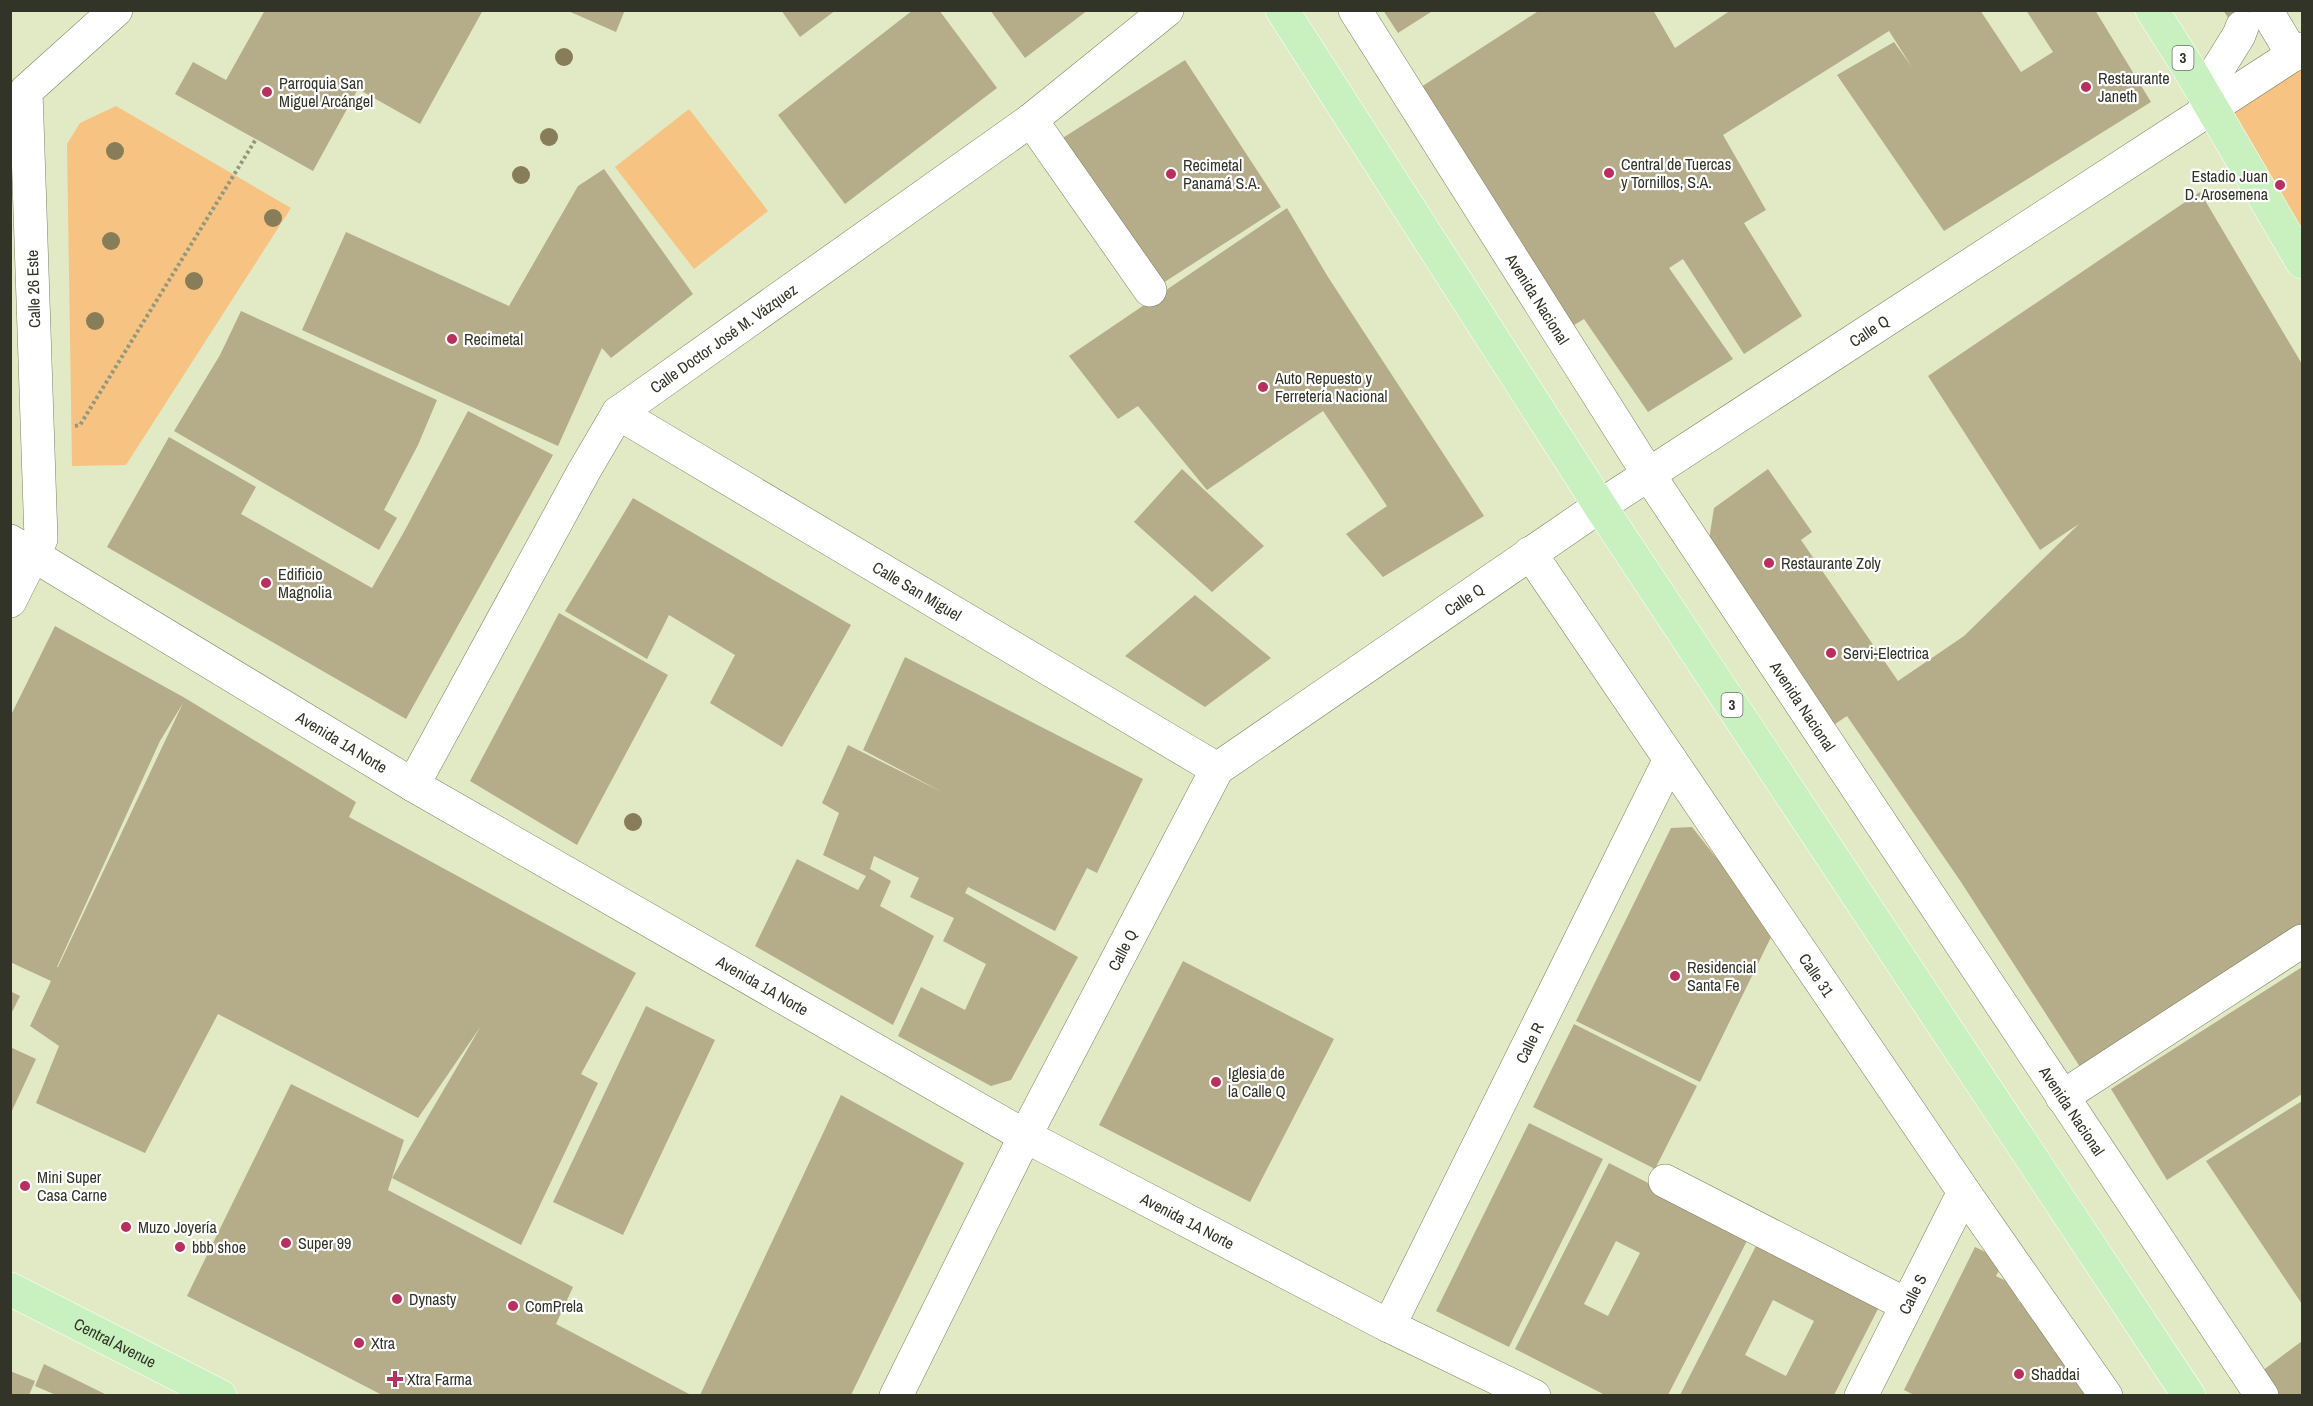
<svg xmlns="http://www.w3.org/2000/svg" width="2313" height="1406" font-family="'Archivo Narrow',sans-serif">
<rect width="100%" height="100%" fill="#e2eac5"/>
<path fill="#f6c382" d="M 2302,49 L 2302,262 L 2212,107 Z
M 116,106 L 291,208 L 126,465 L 72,466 L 67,144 L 80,123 Z
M 689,109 L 768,211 L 694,269 L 615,167 Z"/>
<path fill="#b5ac89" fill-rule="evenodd" d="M 265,10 L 483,10 L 420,124 L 358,89 L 313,171 L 175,94 L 193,62 L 226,80 Z
M 566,10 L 625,10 L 616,32 Z
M 781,10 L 836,10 L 800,37 Z
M 913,10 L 939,10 L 997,88 L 845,204 L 778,115 Z
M 990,10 L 1088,10 L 1025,58 Z
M 1383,10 L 1434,10 L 1398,33 Z
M 1540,10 L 1653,10 L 1675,48 L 1731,10 L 1980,10 L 2021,72 L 2053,52 L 2026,10 L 2095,10 L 2151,102 L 1944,231 L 1837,75 L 1894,42 L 1912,67 L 1889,31 L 1723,135 L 1766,210 L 1744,223 L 1802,316 L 1744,354 L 1683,259 L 1669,268 L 1733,359 L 1648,412 L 1584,319 L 1569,328 L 1421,87 Z
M 2223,10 L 2264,10 L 2237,31 Z
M 1185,60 L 1281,207 L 1163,283 L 1058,141 Z
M 604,169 L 693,294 L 611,358 L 602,348 L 558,446 L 302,330 L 346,232 L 509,306 L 578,186 Z
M 2200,192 L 2302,364 L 2302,928 L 2082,1070 L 1961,882 L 1847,716 L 1832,726 L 1708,546 L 1714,508 L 1768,469 L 1812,532 L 1801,540 L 1898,681 L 1964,636 L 2079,524 L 2040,550 L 1928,376 Z
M 1287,208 L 1328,277 L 1484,516 L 1383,577 L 1346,534 L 1387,506 L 1323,411 L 1207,490 L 1138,406 L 1118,419 L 1069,356 Z
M 241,311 L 437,400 L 418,445 L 384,510 L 397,518 L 379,550 L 174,431 L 220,355 Z
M 468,411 L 553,455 L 406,719 L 107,547 L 169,437 L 256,487 L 241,514 L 372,588 L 405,530 Z
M 1182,469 L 1264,546 L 1212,592 L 1134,522 Z
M 633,498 L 851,625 L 782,747 L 710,703 L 735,655 L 669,615 L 647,659 L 565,611 Z
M 1195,595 L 1271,658 L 1205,707 L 1125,656 Z
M 559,613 L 668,675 L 577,845 L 470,781 Z
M 55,626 L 185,698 L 356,802 L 349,817 L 636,973 L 581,1074 L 598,1083 L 521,1245 L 392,1178 L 481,1026 L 418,1118 L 218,1014 L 145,1153 L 36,1103 L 59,1046 L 30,1026 L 51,981 L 10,962 L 10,717 ZM 183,703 L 58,967 L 57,967 L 160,741 Z
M 905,657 L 1143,779 L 1097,873 L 1087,868 L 1055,931 L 968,887 L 965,893 L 1078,957 L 1011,1080 L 991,1086 L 898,1036 L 921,987 L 965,1010 L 986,964 L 943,941 L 954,918 L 910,897 L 919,878 L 874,856 L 870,869 L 891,881 L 880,906 L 934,936 L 893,1025 L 755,946 L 797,859 L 858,890 L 866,876 L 823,855 L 839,813 L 822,803 L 848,745 L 944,793 L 863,750 Z
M 1692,827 L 1774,931 L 1700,1082 L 1576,1021 L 1671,828 Z
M 1183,961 L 1334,1039 L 1250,1202 L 1099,1125 Z
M 2302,967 L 2302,1094 L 2167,1180 L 2111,1089 Z
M 10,991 L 20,996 L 10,1016 Z
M 646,1006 L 715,1040 L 623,1235 L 553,1202 Z
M 1574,1024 L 1697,1086 L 1655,1169 L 1533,1107 Z
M 10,1047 L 36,1059 L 10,1115 Z
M 291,1084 L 404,1140 L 388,1190 L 573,1287 L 556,1324 L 691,1395 L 382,1395 L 301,1353 L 187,1296 Z
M 841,1095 L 964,1163 L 851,1395 L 700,1395 Z
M 2302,1101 L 2302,1304 L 2206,1161 Z
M 1529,1123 L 1603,1159 L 1509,1347 L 1436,1311 Z
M 1609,1163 L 1750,1235 L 1668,1395 L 1605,1395 L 1515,1349 ZM 1616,1241 L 1640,1253 L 1608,1316 L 1584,1304 Z
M 1758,1242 L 1881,1303 L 1834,1395 L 1680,1395 ZM 1773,1300 L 1814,1321 L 1786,1376 L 1745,1355 Z
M 1975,1247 L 2004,1261 L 1996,1276 L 2024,1290 L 2018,1301 L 2044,1314 L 2037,1327 L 2060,1338 L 2053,1351 L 2077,1363 L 2069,1379 L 2090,1389 L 2087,1395 L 1914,1395 L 1904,1390 Z
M 2302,1341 L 2302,1395 L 2273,1395 L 2258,1374 Z
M 44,1364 L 107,1395 L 56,1395 L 35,1386 Z
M 10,1371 L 35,1381 L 29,1395 L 10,1395 Z"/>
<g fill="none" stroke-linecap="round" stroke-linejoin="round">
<g stroke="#7b8160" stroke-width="34">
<g id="minor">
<path id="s1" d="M 1355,10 L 1649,475 L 2262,1396"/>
<path d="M 2266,10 L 2293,55"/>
<path d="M 2203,93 L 2239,35 L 2242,27"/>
<path d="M 1031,120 L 1150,290"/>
<path id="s2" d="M 618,413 L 1217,769"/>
<path id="s3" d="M 10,541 L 413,785 L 1025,1136 L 1389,1326 L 1534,1396"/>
<path id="s4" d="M 1530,553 L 1964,1192 L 2106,1396"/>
<path d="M 10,601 L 41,539 L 26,91 L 116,10"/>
<path id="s5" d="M 413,785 L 584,471 L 618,413 L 1031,120 L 1167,10"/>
<path d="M 2062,1097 L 2302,941"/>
<path d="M 1665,1181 L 1907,1305"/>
<path id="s6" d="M 1389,1326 L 1670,759"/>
<path id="s7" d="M 896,1396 L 1025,1136 L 1217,769 L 1600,506 L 2302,49"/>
<path id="s8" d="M 1861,1396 L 1964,1192"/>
</g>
</g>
<g stroke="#fff" stroke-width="34">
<g id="major">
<path d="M 1282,10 L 1600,506 L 2189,1396"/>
<path d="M 2152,10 L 2188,67 L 2302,262"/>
<path id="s9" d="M 10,1289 L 220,1396"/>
</g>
</g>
<path stroke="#92987d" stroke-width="4" stroke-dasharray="3 3" stroke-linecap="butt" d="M 75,426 L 80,425 L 256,139"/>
<use href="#minor" stroke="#fff" stroke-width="33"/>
<use href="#major" stroke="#c9f1c0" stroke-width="33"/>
</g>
<g fill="#877d59">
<circle cx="564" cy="57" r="9"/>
<circle cx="549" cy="137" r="9"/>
<circle cx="115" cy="151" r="9"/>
<circle cx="521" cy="175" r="9"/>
<circle cx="273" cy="218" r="9"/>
<circle cx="111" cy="241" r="9"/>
<circle cx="194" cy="281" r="9"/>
<circle cx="95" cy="321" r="9"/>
<circle cx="633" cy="822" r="9"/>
</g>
<g fill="#bb2e5e" stroke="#fff" stroke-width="2">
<circle cx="2086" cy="87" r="6"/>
<circle cx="267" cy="92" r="6"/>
<circle cx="1609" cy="173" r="6"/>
<circle cx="1171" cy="174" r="6"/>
<circle cx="2280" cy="185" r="6"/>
<circle cx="452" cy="339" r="6"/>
<circle cx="1263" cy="387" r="6"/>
<circle cx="1769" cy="563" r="6"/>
<circle cx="266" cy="583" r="6"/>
<circle cx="1831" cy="653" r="6"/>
<circle cx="1675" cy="976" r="6"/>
<circle cx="1216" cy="1082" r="6"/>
<circle cx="25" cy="1186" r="6"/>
<circle cx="126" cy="1227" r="6"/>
<circle cx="286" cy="1243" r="6"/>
<circle cx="180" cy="1247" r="6"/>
<circle cx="397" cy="1299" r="6"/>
<circle cx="513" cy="1306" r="6"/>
<circle cx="359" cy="1343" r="6"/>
<circle cx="2019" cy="1374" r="6"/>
<path d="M392 1370h6v6h6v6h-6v6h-6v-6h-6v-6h6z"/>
</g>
<g text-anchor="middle" stroke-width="4.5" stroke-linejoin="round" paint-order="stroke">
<g fill="#fff" stroke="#6f7167" stroke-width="1.5">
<rect x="2172.5" y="46" width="21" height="24" rx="4.5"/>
<rect x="1721.5" y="693" width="21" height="24" rx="4.5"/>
</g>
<g font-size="15" font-weight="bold" fill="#313426">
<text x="2183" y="63">3</text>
<text x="1732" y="710">3</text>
</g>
<g font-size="16" fill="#313426" stroke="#fff" text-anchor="start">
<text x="2098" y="84">Restaurante<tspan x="2098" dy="18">Janeth</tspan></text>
<text x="279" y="89">Parroquia San<tspan x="279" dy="18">Miguel Arcángel</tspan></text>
<text x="1621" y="170">Central de Tuercas<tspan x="1621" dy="18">y Tornillos, S.A.</tspan></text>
<text x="1183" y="171">Recimetal<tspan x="1183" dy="18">Panamá S.A.</tspan></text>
<text x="2268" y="182" text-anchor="end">Estadio Juan<tspan x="2268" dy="18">D. Arosemena</tspan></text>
<text x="464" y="345">Recimetal</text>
<text x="1275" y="384">Auto Repuesto y<tspan x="1275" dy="18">Ferretería Nacional</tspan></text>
<text x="1781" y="569">Restaurante Zoly</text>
<text x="278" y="580">Edificio<tspan x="278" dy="18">Magnolia</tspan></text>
<text x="1843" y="659">Servi-Electrica</text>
<text x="1687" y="973">Residencial<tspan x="1687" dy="18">Santa Fe</tspan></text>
<text x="1228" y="1079">Iglesia de<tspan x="1228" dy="18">la Calle Q</tspan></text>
<text x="37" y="1183">Mini Super<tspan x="37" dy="18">Casa Carne</tspan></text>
<text x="138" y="1233">Muzo Joyería</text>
<text x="298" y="1249">Super 99</text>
<text x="192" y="1253">bbb shoe</text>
<text x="409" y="1305">Dynasty</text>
<text x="525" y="1312">ComPrela</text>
<text x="371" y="1349">Xtra</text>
<text x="2031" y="1380">Shaddai</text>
<text x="407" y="1385">Xtra Farma</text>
</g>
<g font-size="16" fill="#313426" stroke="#fff">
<text transform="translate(33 289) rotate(-92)" y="6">Calle 26 Este</text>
<text dy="6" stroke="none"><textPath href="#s1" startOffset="342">Avenida Nacional</textPath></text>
<text dy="6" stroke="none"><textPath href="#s7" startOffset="1490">Calle Q</textPath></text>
<text dy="6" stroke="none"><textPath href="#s5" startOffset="554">Calle Doctor José M. Vázquez</textPath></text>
<text dy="6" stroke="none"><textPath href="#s2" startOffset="348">Calle San Miguel</textPath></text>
<text dy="6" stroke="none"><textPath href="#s7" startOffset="1004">Calle Q</textPath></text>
<text dy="6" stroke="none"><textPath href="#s1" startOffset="828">Avenida Nacional</textPath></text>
<text dy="6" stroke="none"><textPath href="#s3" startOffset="388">Avenida 1A Norte</textPath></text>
<text dy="6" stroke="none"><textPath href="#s7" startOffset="500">Calle Q</textPath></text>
<text dy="6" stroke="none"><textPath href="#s4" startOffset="510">Calle 31</textPath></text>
<text dy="6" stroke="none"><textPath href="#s3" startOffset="874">Avenida 1A Norte</textPath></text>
<text dy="6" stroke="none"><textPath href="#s6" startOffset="316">Calle R</textPath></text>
<text dy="6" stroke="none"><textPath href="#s1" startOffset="1314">Avenida Nacional</textPath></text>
<text dy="6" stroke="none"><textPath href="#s3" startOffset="1360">Avenida 1A Norte</textPath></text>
<text dy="6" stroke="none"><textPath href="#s8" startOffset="114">Calle S</textPath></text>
<text dy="6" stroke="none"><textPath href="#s9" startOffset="118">Central Avenue</textPath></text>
</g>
</g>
<rect width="2313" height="1406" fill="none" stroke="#313426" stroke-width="24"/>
</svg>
